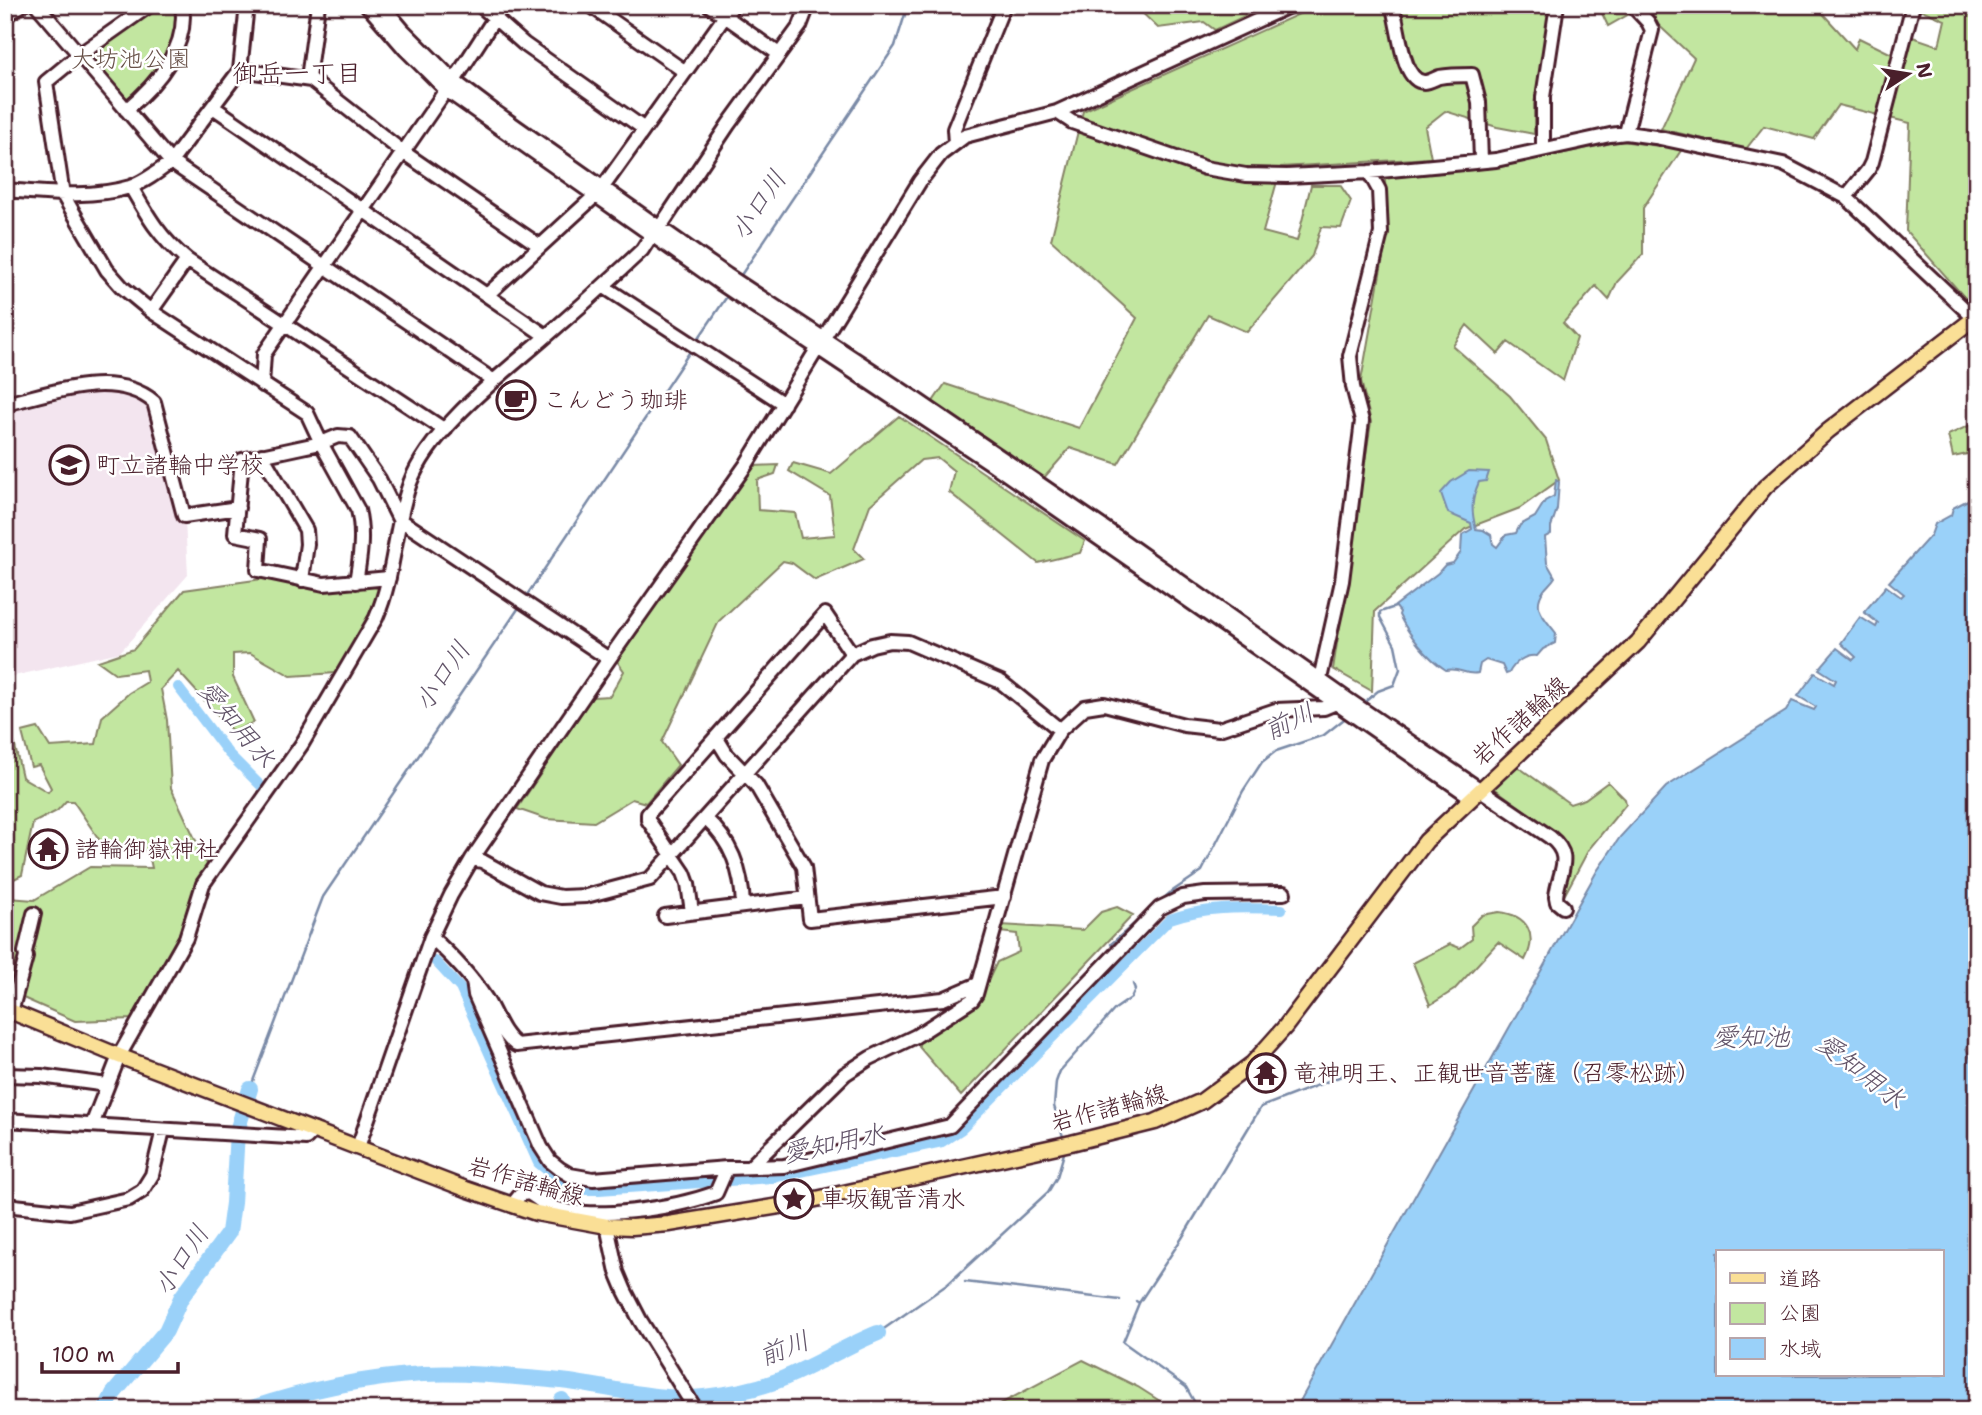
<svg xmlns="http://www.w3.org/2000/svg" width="1982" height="1415" font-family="'Shantell Sans','Klee One',sans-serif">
<rect width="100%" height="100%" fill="#fff"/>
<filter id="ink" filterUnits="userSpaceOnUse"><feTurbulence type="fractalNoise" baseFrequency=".0143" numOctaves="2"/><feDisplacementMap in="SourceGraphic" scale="14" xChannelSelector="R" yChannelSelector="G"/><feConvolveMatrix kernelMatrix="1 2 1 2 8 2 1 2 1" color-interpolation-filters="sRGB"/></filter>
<g filter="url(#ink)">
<path fill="#f3e5ef" d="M 117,387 L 150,403 L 185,521 L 188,575 L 120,652 L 5,678 L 5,413 Z"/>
<path fill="#c2e6a0" stroke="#868266" stroke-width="2" d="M 162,5 L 173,5 C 184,43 155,73 133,100 L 127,102 L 90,56 Z
M 1011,5 L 1063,5 L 1059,11 L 1007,12 Z
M 1134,5 L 1268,5 L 1215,30 L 1204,22 L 1158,28 Z
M 1319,5 L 1551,5 L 1534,104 L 1534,134 L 1497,127 L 1445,111 L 1425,127 L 1431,158 L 1281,167 L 1263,232 L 1297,241 L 1311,185 L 1340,185 L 1351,201 L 1341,228 L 1321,227 L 1312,256 L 1247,332 L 1208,315 L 1118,464 L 1070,448 L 1043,479 L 932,403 L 945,384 L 1079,428 L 1137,318 L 1051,240 L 1083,111 Z
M 1598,5 L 1815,5 L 1855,49 L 1859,38 L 1904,60 L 1910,36 L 1939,46 L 1945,20 L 1917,8 L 1917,5 L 1977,5 L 1977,303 L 1972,306 L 1906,231 L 1910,123 L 1838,105 L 1814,139 L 1764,126 L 1746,149 L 1661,129 L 1694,58 L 1640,8 L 1608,26 Z
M 1621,141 L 1682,149 L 1643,208 L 1643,254 L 1617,282 L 1609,300 L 1596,286 L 1563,323 L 1577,338 L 1563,381 L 1508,342 L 1498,354 L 1467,325 L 1453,346 L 1510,396 L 1546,440 L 1559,480 L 1520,508 L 1465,529 L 1375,611 L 1372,691 L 1333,669 L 1371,422 L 1361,381 L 1386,240 L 1385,178 L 1494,168 Z
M 899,416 L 1085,541 L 1080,553 L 1038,563 L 949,492 L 954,471 L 938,458 L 921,460 L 870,505 L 854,549 L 864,559 L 815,580 L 792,563 L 783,561 L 719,621 L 662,742 L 678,765 L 646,803 L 632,799 L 594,822 L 546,819 L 517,809 L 592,697 L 610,696 L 624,671 L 617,661 L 753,466 L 778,465 L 775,474 L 757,480 L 758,510 L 795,513 L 801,538 L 835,535 L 830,496 L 789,471 L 793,463 L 831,474 Z
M 1977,422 L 1977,452 L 1953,457 L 1948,435 Z
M 269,578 L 377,584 L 381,587 L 360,634 L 336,673 L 291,676 L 250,653 L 233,654 L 233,677 L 254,722 L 233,732 L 178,671 L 161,689 L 167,720 L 171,788 L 207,864 L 177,939 L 134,1019 L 75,1021 L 5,990 L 5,901 L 9,898 L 34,900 L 90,867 L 152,868 L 148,850 L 107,851 L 73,801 L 66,801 L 57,811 L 33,823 L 22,875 L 14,879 L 5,869 L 5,702 L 22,777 L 48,792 L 51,788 L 39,765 L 31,767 L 22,732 L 38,728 L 50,747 L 96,744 L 102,717 L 129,693 L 147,682 L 145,670 L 116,674 L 98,661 L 134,649 L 184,590 Z
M 1517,766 L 1570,804 L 1585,799 L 1608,782 L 1625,799 L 1626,804 L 1589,849 L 1565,894 C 1554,873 1580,859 1557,834 L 1494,788 Z
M 1117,907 L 1133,915 L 961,1096 L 919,1047 L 919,1042 L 980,998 L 997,962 L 1019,952 L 1017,934 L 999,932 L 1001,925 L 1083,930 L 1101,912 Z
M 1499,912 C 1528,915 1538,935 1525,960 L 1498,942 L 1454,990 L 1430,1005 L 1413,963 L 1450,944 L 1460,948 L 1472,939 L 1471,926 L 1482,915 Z
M 1083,1360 L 1138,1387 L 1174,1410 L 989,1410 Z"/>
<path fill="#9ad1f9" stroke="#7a8aa7" stroke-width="2" fill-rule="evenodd" d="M 1469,471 L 1489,472 L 1486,481 L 1479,482 C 1471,500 1471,511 1476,529 L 1483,530 L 1491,535 L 1493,544 L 1497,547 L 1506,535 L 1516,533 L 1520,525 L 1535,517 L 1545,501 L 1554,496 L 1556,480 L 1559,482 L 1557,509 L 1551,527 L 1551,534 L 1545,537 L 1547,563 L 1555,577 C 1552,582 1548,585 1544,590 C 1531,608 1545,618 1556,633 L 1555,643 L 1543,649 L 1537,656 C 1525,654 1514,663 1509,673 L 1506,674 L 1502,665 L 1486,660 L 1480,664 L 1478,673 C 1465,676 1460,667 1446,670 C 1427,658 1409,635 1399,615 L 1400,612 L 1395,606 L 1438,573 L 1445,565 L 1453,563 L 1461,552 L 1462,535 L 1472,529 L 1471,523 L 1448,513 L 1441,493 L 1451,482 Z
M 1977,495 L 1977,1027 L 1966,1048 L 1977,1072 L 1977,1410 L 1295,1410 L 1597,871 L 1620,837 L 1666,787 L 1786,711 L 1792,701 L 1814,710 L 1816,707 L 1798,696 L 1815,673 L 1834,684 L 1836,680 L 1819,669 L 1837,648 L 1853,660 L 1856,657 L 1841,643 L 1860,617 L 1876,627 L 1878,623 L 1864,612 L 1886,586 L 1901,597 L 1904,594 L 1889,582 L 1931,535 L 1935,524 L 1951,515 L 1953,508 ZM 1718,1252 L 1942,1252 L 1942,1375 L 1718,1375 Z"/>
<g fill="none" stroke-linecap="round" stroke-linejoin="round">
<path stroke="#7a8aa7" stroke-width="2.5" d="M 739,278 L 895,46 L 908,5
M 696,342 L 728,295
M 525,598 L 691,350
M 1361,705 L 1378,691 L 1394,685 L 1400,669 L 1395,645 L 1380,617 L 1380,612 L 1395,607
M 1113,947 L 1111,944 L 1171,892 L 1202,871 L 1243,791 L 1262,762 L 1276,751 L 1324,735 L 1348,716
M 250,1089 L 323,897 L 520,606
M 1064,1140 L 1054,1106 L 1056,1082 L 1060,1071 L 1115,1009 L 1131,998 L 1135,989 L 1133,984
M 965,1282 L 1120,1300
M 1136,1301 L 1139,1303 L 1182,1238 L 1261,1107 L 1344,1075
M 1139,1303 L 1123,1342 L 1186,1387 L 1199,1410
M 878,1333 L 948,1284 L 1048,1192 L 1057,1177 L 1065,1150"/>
<path stroke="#9ad1f9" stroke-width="10" d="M 178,687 L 228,753 L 264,789
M 435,961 L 460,988 L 538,1163 L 564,1184 L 586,1190 L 599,1190 L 772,1178 L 942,1142 L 962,1129 L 1170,919 C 1206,906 1244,908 1282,909"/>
<path stroke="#9ad1f9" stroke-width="16" d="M 562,1400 L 564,1410
M 105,1410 L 113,1394 L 166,1331 L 181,1298 L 229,1232 L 233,1203 L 237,1131 L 250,1089
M 246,1410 C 302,1391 363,1378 423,1374 C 468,1372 516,1377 561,1381 C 606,1386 660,1402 704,1397 C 732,1394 766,1387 791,1375 C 821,1362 848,1345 878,1333"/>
<g stroke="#4a1f2b" stroke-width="18">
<path id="minor" d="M 37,5 L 171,162 L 494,381
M 150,5 L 79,55 L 46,82 L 63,195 L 107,270 L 122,287 L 151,311 L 307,413 L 321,443 L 358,510 C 364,534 360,559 356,582
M 367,5 L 406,50 L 446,90 L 720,283 L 992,464 L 1471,797
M 382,5 L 403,30 L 454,81 L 494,111 L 727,275 L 914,398 L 1119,538 L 1347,699 L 1550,837 C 1575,857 1558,872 1556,897 L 1557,902 L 1563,907
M 480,5 L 524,44 L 643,128
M 590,5 L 684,71
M 709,5 L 779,54
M 1392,5 C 1399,23 1401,82 1424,82 C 1429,82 1434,79 1439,77 C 1450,75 1461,75 1472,75 L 1479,102 L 1481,161
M 5,16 L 22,5
M 240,70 L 311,80 L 403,152 L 540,246
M 308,78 L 318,5
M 454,81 L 503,5
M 213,107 L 546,336
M 126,110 C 157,84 189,48 182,5
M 1057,112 L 1072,122 L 1205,168 L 1246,175 L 1287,176 L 1369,172 L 1496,160 L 1610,135 L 1626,133 L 1655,137 L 1783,164 L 1846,197 L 1974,318
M 1626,133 L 1652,30 L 1648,22 L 1632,5
M 955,143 L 954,129 L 1004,5
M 1543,149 L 1543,97 L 1557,5
M 131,187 C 148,217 160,238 187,260 L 445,430
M 603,187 L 733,5
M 5,190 C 46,193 90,199 130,187 C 145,182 159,171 171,162 L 240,70 L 247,5
M 1846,197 L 1868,170 L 1872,162 L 1913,5
M 660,227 L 728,125 L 800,26 L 808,5
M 603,286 L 784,404
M 487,295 L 596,195
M 151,311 L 187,260
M 262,385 L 264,354 L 446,90
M 5,404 C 50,394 114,368 154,402 L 184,516 L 238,508
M 262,455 L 306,530 L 307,544 L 302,580
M 389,578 L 324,584 L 258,570 L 260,539 L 235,534 L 242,460 L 321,443 L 338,436 L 350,437 L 379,479 L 399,519 L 609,659
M 1320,679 L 1342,581 L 1362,421 L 1353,387 L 1350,356 L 1381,233 L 1379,190 L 1369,172
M 716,737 L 727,755 L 756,785 L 804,867 L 810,919 L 1004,897
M 706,819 C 732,842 742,871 743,906
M 472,859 L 482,861 L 540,893 L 561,897 L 586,896 L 650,879 L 852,654 L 872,645 L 890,641 L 908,642 L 1001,682 L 1060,730
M 692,912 L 688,884 L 684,873 L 648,820 L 648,814 L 825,614 L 852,654
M 665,916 L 807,898
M 431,937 C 452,956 471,976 486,999 C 496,1015 501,1034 516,1045 L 943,999 L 978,984
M 473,981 L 475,995 L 541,1147 L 550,1161 L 560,1169 L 570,1175 L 593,1179 L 727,1168 L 784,1166 L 950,1126 L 1160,908 L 1183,897 L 1205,894 L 1284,893
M 11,1012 L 26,957 L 25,952 L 34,914
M 5,1075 L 41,1076 L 107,1085
M 5,1120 L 306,1138 L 314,1130
M 92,1125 L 119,1056 L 186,938 L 203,884 L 302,744 L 376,618 C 395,575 394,527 410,483 C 430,429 499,377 543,339 C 571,315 599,290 627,264 L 642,250 L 651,236
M 358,1147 L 431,937 L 451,895 L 472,859 L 609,659 L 746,465 L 920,181 L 941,154 L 965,136 L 1057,112 L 1291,5
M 750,1167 L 845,1074 L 870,1058 L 916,1036 L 972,1000 L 976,994 L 1042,760 L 1060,730 L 1085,707 L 1104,704 L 1184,725 L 1219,729 L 1276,710 L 1324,708 L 1336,703
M 5,1205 L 70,1212 L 129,1199 L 142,1191 L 152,1175 L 163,1130
M 512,1205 L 520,1195 L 528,1193 C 535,1196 540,1202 547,1205 C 588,1223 675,1208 716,1193 L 727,1168
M 607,1226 L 617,1272 L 625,1291 L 640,1320 L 696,1410"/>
</g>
<g stroke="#4a1f2b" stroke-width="19">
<path id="major" d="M 5,1009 L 119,1056 L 466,1189 L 536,1213 L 607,1226 L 632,1227 L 669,1224 L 798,1203 L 1071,1143 L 1155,1122 L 1202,1101 L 1252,1064 L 1285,1027 L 1426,841 L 1638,642 L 1765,487 L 1828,431 L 1977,316"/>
</g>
<use href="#minor" stroke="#fff" stroke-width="12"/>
<use href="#major" stroke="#fadf96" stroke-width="14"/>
</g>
</g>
<defs>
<g id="cafe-ring" transform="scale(2.0125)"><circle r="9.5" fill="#fff" stroke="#4a1f2b" stroke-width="1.5"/><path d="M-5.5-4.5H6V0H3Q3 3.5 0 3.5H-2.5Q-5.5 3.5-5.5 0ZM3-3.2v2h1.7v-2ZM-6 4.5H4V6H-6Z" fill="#4a1f2b"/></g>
<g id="school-ring" transform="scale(2.0125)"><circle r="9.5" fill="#fff" stroke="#4a1f2b" stroke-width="1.5"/><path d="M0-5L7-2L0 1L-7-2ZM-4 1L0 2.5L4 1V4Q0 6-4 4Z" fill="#4a1f2b"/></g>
<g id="temple-ring" transform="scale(2.0125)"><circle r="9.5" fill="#fff" stroke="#4a1f2b" stroke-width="1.5"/><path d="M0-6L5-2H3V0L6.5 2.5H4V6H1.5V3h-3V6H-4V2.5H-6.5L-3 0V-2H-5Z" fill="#4a1f2b"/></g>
<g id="sight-ring" transform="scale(2.0125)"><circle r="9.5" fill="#fff" stroke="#4a1f2b" stroke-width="1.5"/><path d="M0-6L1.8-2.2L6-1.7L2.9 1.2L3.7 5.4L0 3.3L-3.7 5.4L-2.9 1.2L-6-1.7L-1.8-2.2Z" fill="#4a1f2b"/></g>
</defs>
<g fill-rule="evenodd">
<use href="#cafe-ring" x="516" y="400"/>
<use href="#school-ring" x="69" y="465"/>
<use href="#temple-ring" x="48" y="849"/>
<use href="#temple-ring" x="1266" y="1073"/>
<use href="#sight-ring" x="794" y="1199"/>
</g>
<g text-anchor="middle" stroke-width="5" stroke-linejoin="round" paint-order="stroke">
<g font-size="24" fill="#685148" stroke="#fff">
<text x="131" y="67">大坊池公園</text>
</g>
<g font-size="24" fill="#4a1f2b" stroke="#fff" text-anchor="start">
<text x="543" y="408">こんどう珈琲</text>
<text x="96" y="473">町立諸輪中学校</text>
<text x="75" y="857">諸輪御嶽神社</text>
<text x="1293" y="1081">竜神明王、正観世音菩薩（召零松跡）</text>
<text x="821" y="1207">車坂観音清水</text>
</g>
<g font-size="24" fill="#4a1f2b" stroke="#fff">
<text transform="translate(1520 721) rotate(-42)" y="8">岩作諸輪線</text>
<text transform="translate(1109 1108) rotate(-15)" y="8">岩作諸輪線</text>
<text transform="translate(526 1181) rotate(16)" y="8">岩作諸輪線</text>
</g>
<g font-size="26" fill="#4a1f2b" stroke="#fff">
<text x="297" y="82">御岳一丁目</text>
</g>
<g font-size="26" font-style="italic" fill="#625469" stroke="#fff">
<text transform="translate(758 205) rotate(-56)" y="9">小口川</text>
<text transform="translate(442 676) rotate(-56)" y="9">小口川</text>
<text transform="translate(1289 721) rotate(-25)" y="9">前川</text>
<text transform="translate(237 724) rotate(50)" y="9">愛知用水</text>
<text x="1751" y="1046">愛知池</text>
<text transform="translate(1861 1071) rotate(38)" y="9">愛知用水</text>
<text transform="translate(834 1143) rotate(-12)" y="9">愛知用水</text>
<text transform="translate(181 1260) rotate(-57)" y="9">小口川</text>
<text transform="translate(784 1348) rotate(-21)" y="9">前川</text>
</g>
</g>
<rect width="1982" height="1415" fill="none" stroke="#fff" stroke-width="28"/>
<rect x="14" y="14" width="1954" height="1387" fill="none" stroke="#4a1f2b" stroke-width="2.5" filter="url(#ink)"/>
<rect x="1716" y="1250" width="228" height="126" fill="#ffffff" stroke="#b7a5aa" stroke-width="2"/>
<rect x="1730" y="1273" width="35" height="10" fill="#fadf96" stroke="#b7a5aa" stroke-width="2"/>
<text x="1779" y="1286" font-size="21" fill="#4a1f2b">道路</text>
<rect x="1730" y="1303" width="35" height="21" fill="#c2e6a0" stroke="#b7a5aa" stroke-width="2"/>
<text x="1779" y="1320" font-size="21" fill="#4a1f2b">公園</text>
<rect x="1730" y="1338" width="35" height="21" fill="#9ad1f9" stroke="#b7a5aa" stroke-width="2"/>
<text x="1779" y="1356" font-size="21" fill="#4a1f2b">水域</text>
<g transform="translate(1908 74) rotate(78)" stroke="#ffffff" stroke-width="5" paint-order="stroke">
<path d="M0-5L12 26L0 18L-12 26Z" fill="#4a1f2b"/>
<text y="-10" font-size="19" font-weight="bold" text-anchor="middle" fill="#4a1f2b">N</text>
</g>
<path d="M42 1362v10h136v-10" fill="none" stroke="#4a1f2b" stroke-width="3.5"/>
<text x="52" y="1362" font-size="21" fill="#4a1f2b" stroke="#ffffff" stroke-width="5" paint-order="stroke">100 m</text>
</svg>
